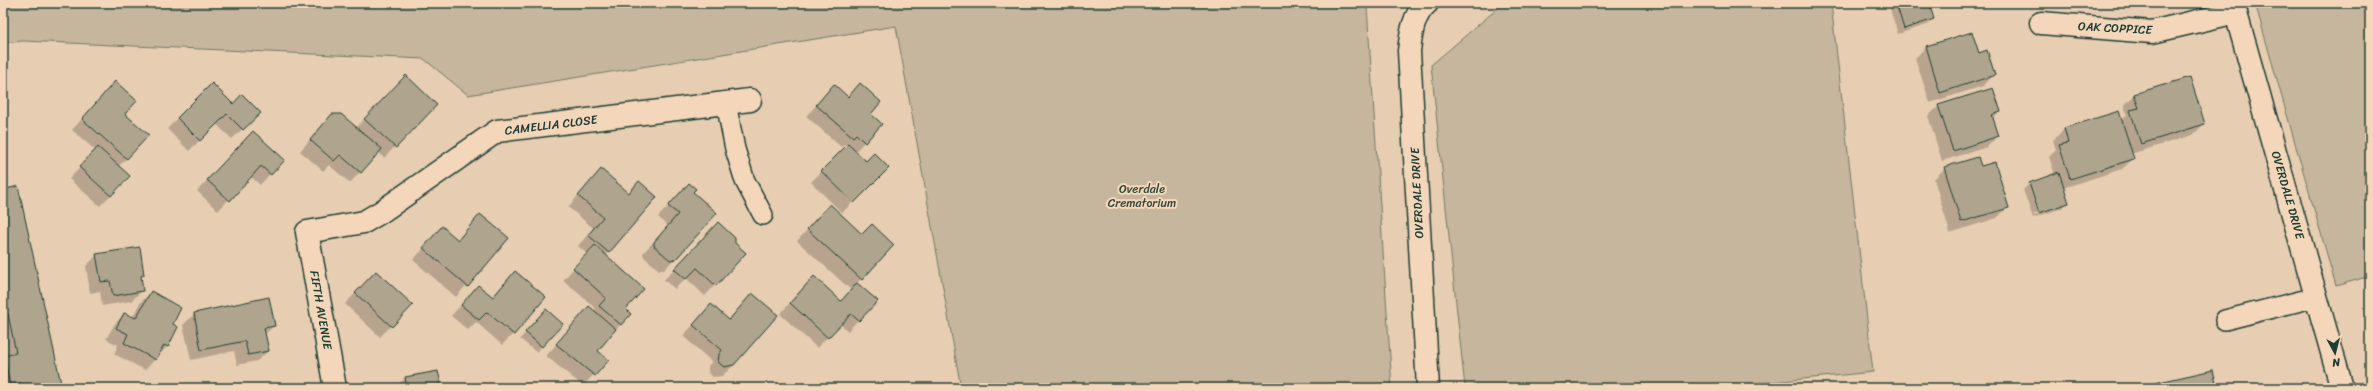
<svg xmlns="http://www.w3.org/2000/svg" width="2373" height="391" font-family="Sriracha,sans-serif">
<rect width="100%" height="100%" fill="#e7ceb2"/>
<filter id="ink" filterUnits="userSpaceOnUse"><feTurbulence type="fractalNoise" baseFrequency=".025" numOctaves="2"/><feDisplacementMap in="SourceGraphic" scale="8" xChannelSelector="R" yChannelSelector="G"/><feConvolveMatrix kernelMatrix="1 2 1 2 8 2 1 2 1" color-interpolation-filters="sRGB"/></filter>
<g filter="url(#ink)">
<path fill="#c6b69d" stroke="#727a68" d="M 3,3 L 1371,3 L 1367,7 L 1392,388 L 961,388 L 896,26 L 468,95 L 424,59 L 23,41 L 3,43 Z
M 1504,3 L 1831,3 L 1873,372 L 1712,388 L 1465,388 L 1431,65 Z
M 2255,3 L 2370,3 L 2370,276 L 2336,286 Z"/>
<path fill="#0003" fill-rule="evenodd" d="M 1893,3 L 1928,3 L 1933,19 L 1927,25 L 1898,34 L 1889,6 Z
M 1971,33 L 1978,54 L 1994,75 L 1983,86 L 1930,103 L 1915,58 L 1926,47 Z
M 212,84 L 233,105 L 259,113 L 232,139 L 216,124 L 189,151 L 167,129 Z
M 395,87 L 436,105 L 384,158 L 378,152 L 350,183 L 329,165 L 323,171 L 300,151 L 332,115 L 356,128 Z
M 105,93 L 126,159 L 118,167 L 129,176 L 100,206 L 69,179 L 96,151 L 72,130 Z
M 2135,95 L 2204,124 L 2193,135 L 2131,154 L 2133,159 L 2122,169 L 2063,188 L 2068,202 L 2062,208 L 2033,218 L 2023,190 L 2029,184 L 2055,175 L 2049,157 L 2056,150 L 2053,140 L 2064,129 L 2118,112 L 2121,121 L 2127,115 L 2124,105 ZM 2062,204 L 2062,206 L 2034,215 L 2033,214 Z
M 824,97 L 848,98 L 869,114 L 864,142 L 855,152 L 866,162 L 887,168 L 842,213 L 811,182 L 847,147 L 844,144 L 841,147 L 806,116 Z
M 1939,106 L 2000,112 L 1993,119 L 1998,136 L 1987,147 L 1942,161 L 1928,116 Z
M 242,143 L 270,174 L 260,185 L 250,176 L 218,211 L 197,191 Z
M 1980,167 L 2008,207 L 1997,218 L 1950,233 L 1934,179 L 1945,168 Z
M 601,170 L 628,193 L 639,183 L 609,252 L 605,256 L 624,310 L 630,314 L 596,351 L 607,360 L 583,386 L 546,356 L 589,307 L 594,311 L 596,309 L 563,280 L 587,254 L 578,246 L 593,228 L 568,207 Z
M 3,191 L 61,388 L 3,388 Z
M 691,192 L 675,258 L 664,270 L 659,270 L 644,257 L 643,253 L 668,226 L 658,217 L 679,195 Z
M 480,215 L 508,238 L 456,297 L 413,260 L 442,228 L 457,241 Z
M 819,217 L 861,279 L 857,283 L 858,320 L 848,331 L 840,324 L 817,348 L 780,314 L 803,288 L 840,302 L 851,290 L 797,241 Z
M 707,234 L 715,285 L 705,296 L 686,278 L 675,289 L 664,280 Z
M 97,255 L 143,275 L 140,278 L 142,291 L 131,301 L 102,306 L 100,291 L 90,293 L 86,266 Z
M 365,283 L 411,305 L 380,337 L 345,304 Z
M 505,283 L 513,334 L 502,345 L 476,322 L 468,330 L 451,316 L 478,286 L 492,298 Z
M 151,292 L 171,325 L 177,328 L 167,347 L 145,370 L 114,354 L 118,345 L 106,339 L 114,325 L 124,314 L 132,318 L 140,303 Z
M 752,294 L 734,365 L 722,376 L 713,377 L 708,373 L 708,366 L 712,362 L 683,336 L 711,305 L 728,320 Z
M 268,298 L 274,326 L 264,335 L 268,351 L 257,361 L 237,365 L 234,351 L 191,360 L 183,325 L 194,314 Z
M 540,316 L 542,346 L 536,352 L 520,339 Z
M 405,378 L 441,388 L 395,388 Z"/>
<path fill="#afa58e" stroke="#1f3d34" d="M 1896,3 L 1929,3 L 1934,19 L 1904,29 Z
M 1972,32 L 1979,53 L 1987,50 L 1995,75 L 1940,93 L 1926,46 Z
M 406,75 L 437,105 L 396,148 L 364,119 Z
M 2190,77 L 2205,124 L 2141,144 L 2130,110 L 2139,108 L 2134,94 Z
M 115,81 L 137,101 L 125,114 L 149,135 L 127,159 L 82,119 Z
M 212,83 L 233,104 L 242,94 L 261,113 L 243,130 L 227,114 L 200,141 L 177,118 Z
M 860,83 L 881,102 L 871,114 L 882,124 L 865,143 L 856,134 L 853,137 L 816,105 L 834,84 L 848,97 Z
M 1993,88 L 2001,112 L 1992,115 L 1999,136 L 1953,151 L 1938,105 Z
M 2119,111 L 2134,159 L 2070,179 L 2059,145 L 2068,143 L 2064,128 Z
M 332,114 L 341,114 L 382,149 L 361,173 L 340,155 L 334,161 L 310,140 Z
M 253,131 L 285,160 L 271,175 L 261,166 L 230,201 L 207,180 Z
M 848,144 L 866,161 L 874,153 L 889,168 L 854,203 L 821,171 Z
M 98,147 L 130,176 L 111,196 L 79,167 Z
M 1978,157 L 1981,166 L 1995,162 L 2009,208 L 1961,222 L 1944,167 Z
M 601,169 L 629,193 L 639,181 L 657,197 L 609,253 L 588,235 L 603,217 L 578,196 Z
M 2059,172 L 2069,203 L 2039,213 L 2029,183 Z
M 689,183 L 696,189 L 693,192 L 717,213 L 676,259 L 670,260 L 654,246 L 654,242 L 678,214 L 668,206 Z
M 18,186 L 62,388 L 22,388 L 21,383 L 10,385 L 4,356 L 16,353 L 8,314 L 3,315 L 3,190 Z
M 830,204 L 862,234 L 872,224 L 894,245 L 862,280 L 807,229 Z
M 480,214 L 509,238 L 468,287 L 423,248 L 442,226 L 458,240 Z
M 718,222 L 735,238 L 735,243 L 746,253 L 716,286 L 697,268 L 686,279 L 674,269 Z
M 595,245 L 644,289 L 626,309 L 631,314 L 621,325 L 599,306 L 606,298 L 573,268 Z
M 140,247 L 144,275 L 141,276 L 143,291 L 113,296 L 110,281 L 101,282 L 96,254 Z
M 376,271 L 413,305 L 392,327 L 355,293 Z
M 515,271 L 546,297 L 514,335 L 487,312 L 479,320 L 461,305 L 478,285 L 493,297 Z
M 814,276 L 841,301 L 857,283 L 878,301 L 859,321 L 851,314 L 828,338 L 790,303 Z
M 151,291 L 181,308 L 173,324 L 178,327 L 168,347 L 164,345 L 156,360 L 124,343 L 128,334 L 116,328 L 124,313 L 136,318 Z
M 752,293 L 778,315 L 734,365 L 724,367 L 718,362 L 719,354 L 722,350 L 693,325 L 711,304 L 729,320 Z
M 269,297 L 275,326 L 264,328 L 269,351 L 248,355 L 245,341 L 201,350 L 194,313 Z
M 589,306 L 616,329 L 598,351 L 609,360 L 595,376 L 556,344 Z
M 546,309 L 563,324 L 542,347 L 525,332 Z
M 2213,370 L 2217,388 L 2147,388 L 2146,385 Z
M 438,371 L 442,388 L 407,388 L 405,377 Z"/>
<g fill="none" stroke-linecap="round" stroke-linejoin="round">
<g stroke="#1f3d34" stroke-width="22">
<path id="lane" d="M 726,103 L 735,149 L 745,181 L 763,215
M 2225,320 L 2316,297"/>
</g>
<g stroke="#1f3d34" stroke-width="25">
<path id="street" d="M 1427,3 C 1413,15 1411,34 1409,51 L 1428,388
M 2233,3 L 2342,388
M 2041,23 L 2152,32 L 2236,12
M 335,388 L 307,232 L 364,222 L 381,212 L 497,131 L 750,100"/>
</g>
<use href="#lane" stroke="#f4d7ba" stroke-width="19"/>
<use href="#street" stroke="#f4d7ba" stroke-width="22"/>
</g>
</g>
<g text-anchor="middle" stroke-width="4" stroke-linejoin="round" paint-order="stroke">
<g font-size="12" fill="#1f3d34" stroke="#f4d7ba">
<text transform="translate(2115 28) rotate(3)" y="4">OAK COPPICE</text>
<text transform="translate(551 125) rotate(-7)" y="4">CAMELLIA CLOSE</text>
<text transform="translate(1417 193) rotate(-93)" y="4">OVERDALE DRIVE</text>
<text transform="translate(2288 195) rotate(74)" y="4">OVERDALE DRIVE</text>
<text transform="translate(321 310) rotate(80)" y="4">FIFTH AVENUE</text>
</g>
<g font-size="12" fill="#30493e" stroke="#f4d7ba">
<text x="1142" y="193">Overdale<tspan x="1142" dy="14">Crematorium</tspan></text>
</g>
</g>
<rect width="2373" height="391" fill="none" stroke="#f4d7ba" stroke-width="16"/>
<rect x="8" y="8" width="2357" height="375" fill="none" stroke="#1f3d34" stroke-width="1.5" filter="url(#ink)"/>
<g transform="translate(2335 353) rotate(173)" stroke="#f4d7ba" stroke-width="3" paint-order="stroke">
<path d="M0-3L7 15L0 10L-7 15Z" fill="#1f3d34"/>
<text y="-6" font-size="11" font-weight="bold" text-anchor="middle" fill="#1f3d34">N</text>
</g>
</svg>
